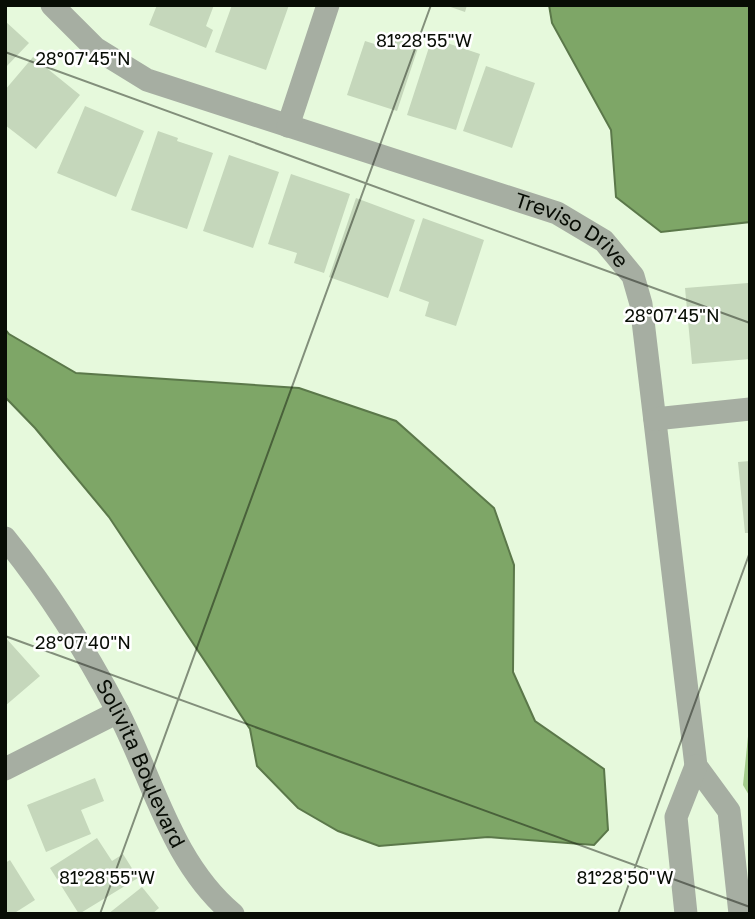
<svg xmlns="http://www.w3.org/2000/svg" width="755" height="919" font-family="'Golos Text',sans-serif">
<rect width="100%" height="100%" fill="#e6f9dc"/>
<path fill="#a4cd8c" d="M 750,717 L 750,797 L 743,785 Z"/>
<path fill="#7ea667" stroke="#5b784a" stroke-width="2" d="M 549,5 L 750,5 L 750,222 L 661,232 L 616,197 L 611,130 L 552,23 Z
M 5,329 L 9,334 L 76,373 L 299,388 L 396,421 L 494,508 L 514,565 L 513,672 L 535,721 L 604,769 L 608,830 L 594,845 L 488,837 L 379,846 L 338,831 L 298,808 L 257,766 L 250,729 L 109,517 L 35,428 L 5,397 Z"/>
<path fill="#c5d7bb" d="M 157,5 L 214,5 L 206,26 L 213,30 L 206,48 L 149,25 Z
M 232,5 L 289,5 L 266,70 L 215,52 Z
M 445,5 L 467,5 L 465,12 Z
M 5,21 L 29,43 L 5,68 Z
M 385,34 L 419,45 L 397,111 L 347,95 L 365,41 L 381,46 Z
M 432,38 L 480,54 L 456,130 L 407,115 Z
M 33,57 L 80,95 L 36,149 L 5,125 L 5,90 Z
M 486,66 L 535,83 L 512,148 L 463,131 Z
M 85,106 L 144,131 L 116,197 L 57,173 Z
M 158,131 L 178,138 L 177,141 L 213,153 L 187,229 L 131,210 Z
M 229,155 L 279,172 L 253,248 L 203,231 Z
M 291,174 L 350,194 L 324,273 L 294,263 L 297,253 L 268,244 Z
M 356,198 L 415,220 L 388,298 L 329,277 Z
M 423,218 L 484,240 L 456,326 L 425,316 L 429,302 L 399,291 Z
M 748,283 L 750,359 L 692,364 L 685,288 Z
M 750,461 L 750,533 L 745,533 L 738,462 Z
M 5,637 L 40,676 L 5,706 Z
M 95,778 L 104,801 L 81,810 L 91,834 L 46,852 L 27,805 Z
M 97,838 L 112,861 L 123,854 L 138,878 L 79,914 L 50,868 Z
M 10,860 L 35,900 L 13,914 L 5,914 L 5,863 Z
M 142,887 L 159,908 L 152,914 L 108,914 Z"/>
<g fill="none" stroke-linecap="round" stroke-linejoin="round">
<g stroke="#a6aea2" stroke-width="23">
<path id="s1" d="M 52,5 L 95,48 L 147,80 L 557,213 L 604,241 L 633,276 L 641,304 L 696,766 L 729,811 L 740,914"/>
<path d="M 288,126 L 328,5"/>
<path d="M 655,419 L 750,409"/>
<path id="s2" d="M 5,538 C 49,592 86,651 118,712 C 154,781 171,862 233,914"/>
<path d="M 5,769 L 118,712"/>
<path d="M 686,914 L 676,817 L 696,766"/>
</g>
</g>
<path fill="none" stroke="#080d05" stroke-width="2" stroke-opacity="0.45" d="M 5,52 L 750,323M 5,636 L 750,907M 100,914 L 431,5M 618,914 L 750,552"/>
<g text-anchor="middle" stroke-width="5" stroke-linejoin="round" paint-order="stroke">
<g font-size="21" fill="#080d05" stroke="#fff">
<text dy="7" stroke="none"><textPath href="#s1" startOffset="574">Treviso Drive</textPath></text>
<text dy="7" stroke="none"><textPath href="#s2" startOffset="264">Solivita Boulevard</textPath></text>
</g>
</g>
<g font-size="18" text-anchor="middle" fill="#080d05" stroke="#fff" stroke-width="5" stroke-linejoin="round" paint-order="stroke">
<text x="424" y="47">81°28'55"W</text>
<text x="83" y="65">28°07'45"N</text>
<text x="672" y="322">28°07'45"N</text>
<text x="83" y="649">28°07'40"N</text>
<text x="107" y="884">81°28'55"W</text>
<text x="625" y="884">81°28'50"W</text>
</g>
<rect width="755" height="919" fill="none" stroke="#080d05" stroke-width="14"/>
</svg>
